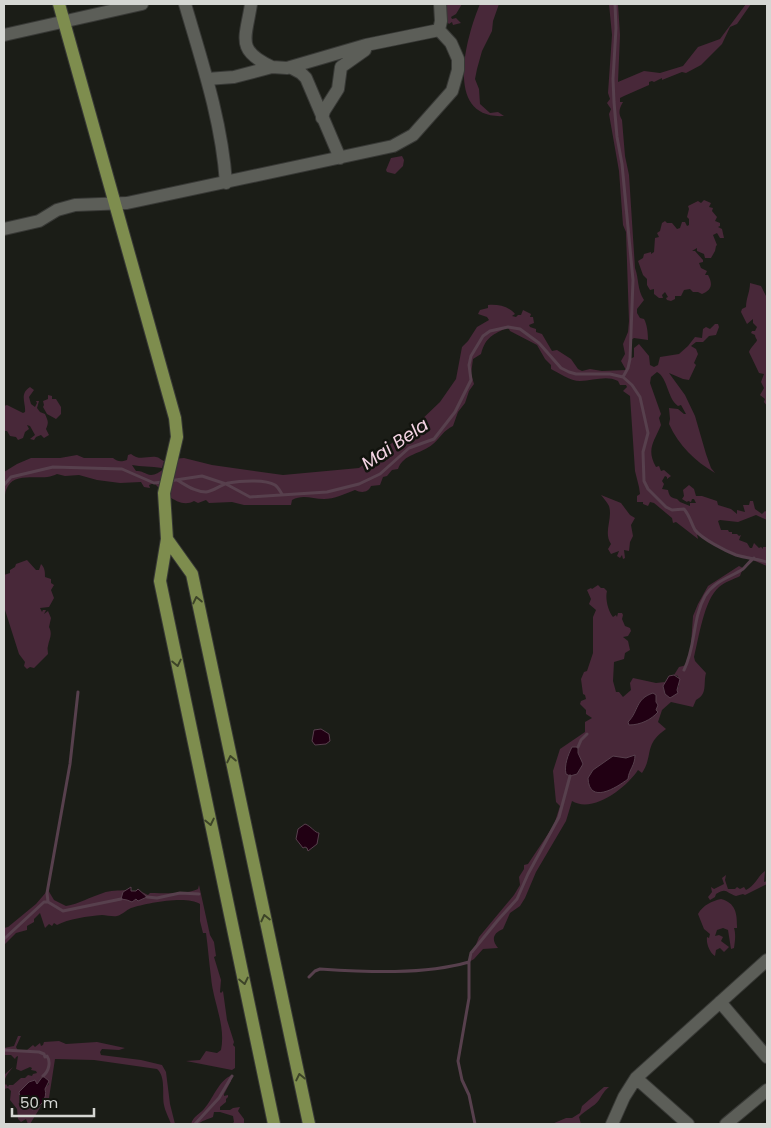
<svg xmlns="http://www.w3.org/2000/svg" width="771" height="1128" font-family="Poppins,sans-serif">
<rect width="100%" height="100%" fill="#1b1d17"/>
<path fill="#482839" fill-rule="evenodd" d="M 445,4 L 462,4 L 456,14 L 451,17 L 452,19 L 456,18 L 461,23 L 453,25 L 452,22 L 449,24 L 445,20 Z
M 480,4 L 499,4 L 493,21 L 492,31 L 482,51 L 477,69 L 475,79 L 479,89 L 480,104 L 490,113 L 498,112 L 504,116 C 442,120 467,35 480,4 Z
M 609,4 L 618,4 L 620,35 L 618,82 L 644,71 L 660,73 L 683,66 L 698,47 L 720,39 L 746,4 L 751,4 L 737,24 L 730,27 L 722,44 L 701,65 L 686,73 L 682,72 L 662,80 L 662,78 L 654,82 L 652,81 L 649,82 L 649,85 L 624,96 L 620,98 L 620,102 L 623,102 C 619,109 618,113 622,120 L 625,156 L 629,175 L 635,268 C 639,279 637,289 644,300 L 637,309 L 637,313 L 640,318 L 644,319 C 647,324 648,333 648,340 L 634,338 L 631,340 L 630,359 L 634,357 L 634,348 L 639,344 L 649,356 L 650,365 L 654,367 L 658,365 L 660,357 L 679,354 L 688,346 L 695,337 L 702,338 L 703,329 L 706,327 L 710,329 L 715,324 L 718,324 L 719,327 L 716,335 L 709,336 L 703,342 L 696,342 L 691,346 L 696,349 L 698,354 L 694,363 L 696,365 L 689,380 L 683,379 L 669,373 L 685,395 L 695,416 L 706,454 L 711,468 L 715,473 C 695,461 679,446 669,424 L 670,419 L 669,408 L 678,409 L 684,414 L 686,414 L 681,405 L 678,406 C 667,398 668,378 657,372 L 651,377 L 650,383 L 661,414 L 659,418 L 661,425 C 654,442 646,449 656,467 L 659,466 L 661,471 L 664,470 L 671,476 L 667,479 L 667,477 L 665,476 L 662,481 L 664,484 L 662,489 L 668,490 C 669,496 671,498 677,499 L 680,502 L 690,506 L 690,503 L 696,503 L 694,499 L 692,499 L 691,502 L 688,501 L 687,502 L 682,499 L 684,496 L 683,490 L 689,485 L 694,489 L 696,496 L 702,496 L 717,501 L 718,505 L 731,509 L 737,514 L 737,510 L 745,512 L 743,505 L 749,505 L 750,501 L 753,501 L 755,509 L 762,514 L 765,511 L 767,512 L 767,520 L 756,515 L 738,522 L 720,520 L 718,521 L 721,530 L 728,530 L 729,532 L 732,532 L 732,534 L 737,534 L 739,536 L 741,535 L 739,540 L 747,543 L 750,548 L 752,548 L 754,543 L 759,548 L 761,547 L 763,549 L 763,547 L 767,547 L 767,566 C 757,562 748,557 737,555 L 697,534 L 698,539 L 676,522 L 673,523 L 672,518 L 654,503 L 650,502 L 648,506 L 643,504 L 643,502 L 637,502 L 637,496 L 640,494 L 639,487 L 635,471 L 630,396 L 623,391 L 627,387 L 626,385 L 620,385 L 618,381 C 606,375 593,381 580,381 C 570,381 559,373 551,369 L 551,365 L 545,359 L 537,345 L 510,331 L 508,327 C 493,335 486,336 481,354 L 473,359 L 471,374 L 474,384 L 469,391 L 465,403 L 458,412 L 453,426 C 444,430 440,438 433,444 C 420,455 404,453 398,469 L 392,470 L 387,476 L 383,477 L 380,485 L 371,486 C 368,493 361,493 355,490 C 345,494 334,499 324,499 C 312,499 303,494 292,500 L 291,505 L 244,505 L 232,502 L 209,503 L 206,500 L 198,503 L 194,501 C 180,509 164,493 154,483 L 149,485 L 150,488 L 144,487 L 141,482 L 120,483 L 97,480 L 79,475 L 65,476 L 57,474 C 43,482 17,471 8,486 C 3,494 6,501 4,509 L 4,472 L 17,464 L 31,458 L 60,458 L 77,455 L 84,458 L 113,458 C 118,462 121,462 127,460 L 128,455 L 131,454 C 139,461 147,456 156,457 C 159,457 161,460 164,461 L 162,468 C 151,466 141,467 132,465 L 136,471 C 142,471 142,472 147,474 C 156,479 168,465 173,459 L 184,458 L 212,465 L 283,475 L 359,468 L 417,424 L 440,402 L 456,379 L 462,347 L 468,341 L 477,327 L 489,320 L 487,317 L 478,314 L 480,310 L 488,308 L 488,305 C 497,304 509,306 515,314 L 512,316 L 516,317 L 518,315 L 521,315 L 523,310 L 531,314 L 530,317 L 533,317 L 534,323 L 529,325 L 530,327 L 536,329 L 536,332 L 542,334 L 552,351 L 557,350 L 571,359 L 578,369 L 582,371 L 590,369 L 602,371 L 626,370 L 621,361 L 625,354 L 623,344 L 628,332 L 629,321 L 626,232 L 623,225 L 619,171 L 609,114 L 611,109 L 607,103 L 610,99 L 608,93 L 612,35 Z
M 402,156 L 404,160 L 403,166 L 395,174 L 387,172 L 386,170 L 391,158 Z
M 704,200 L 711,203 L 709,207 L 713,208 L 712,211 L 717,217 L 715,221 L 720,223 L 720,226 L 718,227 L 722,229 L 724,238 L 720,238 L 717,233 L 713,235 L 717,245 L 716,246 L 715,251 L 711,258 L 705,258 L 704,254 L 697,251 L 697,248 L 692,251 L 695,251 L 703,260 L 703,262 L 699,263 L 701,268 L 707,271 L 705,275 L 708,275 C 713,284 712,290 702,294 L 698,292 L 693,292 L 690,289 L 684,290 L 681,296 L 675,296 L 675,299 L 671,301 L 667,300 L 666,298 L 668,297 L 665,292 L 662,295 L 663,298 L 659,298 L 654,294 L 654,289 L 650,290 L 647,285 L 647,279 L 643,275 L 638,261 L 643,258 L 644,254 L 651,252 L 651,254 L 654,252 L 655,238 L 659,237 L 657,233 L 660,231 L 662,223 L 665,221 L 667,223 L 672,223 L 677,229 L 680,228 L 682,222 L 685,222 L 687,226 L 689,225 L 689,219 L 687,217 L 689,209 L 688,206 L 698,201 L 701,203 Z
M 750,283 L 761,286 L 767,298 L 767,406 L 764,402 L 765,399 L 760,395 L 764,388 L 761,382 L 764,374 L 759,373 L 749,352 C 750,348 757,342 757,340 C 756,338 755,337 755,335 L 751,333 L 752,331 L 755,331 L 757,327 L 753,323 L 753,319 L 747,324 L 741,312 L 742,309 L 746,307 C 746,298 750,292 750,283 Z
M 30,387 L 34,390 L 29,397 L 31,404 L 35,407 L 37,403 L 36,401 L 39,401 L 37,408 L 40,412 L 45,414 C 48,421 49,422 46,429 L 49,435 L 44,438 L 41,435 L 36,437 L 34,440 L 30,439 L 35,435 L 30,426 L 27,425 L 29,429 L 25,432 L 23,438 L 18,440 L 16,437 L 10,436 L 7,431 L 4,431 L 4,406 L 7,405 L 23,413 L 25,412 C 26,403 19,394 30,387 Z
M 48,395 L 52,396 L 52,399 L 56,399 L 61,407 L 61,414 L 56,419 L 47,414 L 43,407 L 44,405 L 43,401 L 48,399 Z
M 601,495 L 621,503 L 630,515 L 635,518 L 631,525 L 633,536 L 630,542 L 629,551 L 624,550 L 625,558 L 623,559 L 622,555 L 620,558 L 617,556 L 619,551 L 611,554 L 608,549 L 611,544 C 603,532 613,519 609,506 C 607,502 604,499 601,495 Z
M 27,560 L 36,570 L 39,570 L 41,564 C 45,568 45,572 45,577 L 51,579 L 51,583 L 54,585 L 51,590 L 54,598 L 49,607 L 40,608 L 42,612 L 43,610 L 46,610 L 44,614 L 48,611 L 51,618 L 49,627 C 53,635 49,639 48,646 C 47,649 48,651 48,654 L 34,668 L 30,667 L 27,669 L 24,666 L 25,662 L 19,654 L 5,610 L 5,604 L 4,601 L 4,575 L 10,573 L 10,570 L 15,567 L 16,564 Z
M 739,566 L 743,568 L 740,576 C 734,579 725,582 719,587 C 704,600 699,637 694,657 L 695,661 L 706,673 C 703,684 708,694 696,700 L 693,707 L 671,702 L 662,710 L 658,722 L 666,729 C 643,745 654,755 642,773 L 638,770 C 627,787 593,814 572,801 L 566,821 L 536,872 L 525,898 L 520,906 L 510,913 L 503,929 C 493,933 491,940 498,948 L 483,949 L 474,959 L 469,962 L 479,937 L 514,895 L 520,885 L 519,877 L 524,869 L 524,865 L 528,864 L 554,825 L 560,806 L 556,802 L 553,771 L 560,749 L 585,732 L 585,722 L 592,718 L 586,714 L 586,710 L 580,704 L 581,701 L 586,699 L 585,695 L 583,694 L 581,679 L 584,672 L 587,671 L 593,653 L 593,617 L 596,610 L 589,604 L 591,599 L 587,590 L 591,588 L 592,589 L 598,585 L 601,588 L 604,588 L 607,591 C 605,598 608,611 613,617 L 616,615 L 617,617 L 618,613 L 622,613 L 623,615 L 622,619 L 625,626 L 630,628 L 631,631 L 628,636 L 623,637 L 628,641 L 630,650 L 625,653 L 624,659 L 614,662 L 613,681 L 616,692 L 619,692 L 623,697 L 631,690 L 630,683 L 633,678 L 656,683 L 665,682 L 663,686 L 665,694 L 668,696 L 674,695 L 679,686 L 678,676 L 674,675 L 679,667 L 687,665 L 690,658 L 693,616 L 698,604 L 708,586 Z
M 765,871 L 764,882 L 767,881 L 767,884 L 745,895 L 743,894 L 736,896 C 726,893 727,887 716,894 L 715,897 L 710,900 L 708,897 L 712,892 L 711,887 L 714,889 L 724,884 L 722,878 L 726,875 L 725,880 L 728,889 L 735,889 L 737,887 L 740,889 L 744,887 L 746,890 C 755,886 757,877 765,871 Z
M 199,885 L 210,935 L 214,942 L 216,956 L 214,957 L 221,980 L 220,992 L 221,993 L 223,991 L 227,1020 L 234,1042 L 233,1045 L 235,1047 L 235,1068 L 232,1070 L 186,1061 L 200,1060 L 206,1051 L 217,1053 L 221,1050 C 226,1025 213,1002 211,977 C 209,962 208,948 206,933 L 203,933 L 200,921 L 200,904 C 187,895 146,903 131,908 C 126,910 122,915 117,916 C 113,917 106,915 102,915 C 88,916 68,919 57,925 L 54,923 L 52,926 L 49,924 L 45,928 L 40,913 L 34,919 L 34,922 L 27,926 L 27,930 L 16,933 L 4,945 L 4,928 L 8,927 L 36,904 L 48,890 L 54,900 L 66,906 C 79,904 90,897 103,893 C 110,890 119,891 126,890 L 123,892 L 138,901 L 146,897 L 142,892 L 148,895 L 150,893 C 165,893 184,895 198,889 Z
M 721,899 C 736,903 737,914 737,926 L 737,928 L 734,928 C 736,934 735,941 734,948 L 731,949 L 728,930 L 723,928 L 717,930 L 715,936 L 719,935 L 723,937 L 721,941 L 729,947 L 724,952 L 720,948 L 716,950 L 715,956 C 710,953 706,944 707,937 L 709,938 L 710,934 L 704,929 L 698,914 C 703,905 712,901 721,899 Z
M 18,1036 L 21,1036 L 16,1047 L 18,1051 L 27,1050 L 33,1045 L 35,1047 L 40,1043 L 41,1046 L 43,1045 L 44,1042 L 59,1041 L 66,1044 L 97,1042 L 125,1048 L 119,1050 L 102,1049 L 100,1052 L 101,1055 L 141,1060 L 162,1065 L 166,1072 L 170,1104 L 175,1124 L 171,1124 C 169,1118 165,1111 164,1105 C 162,1093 166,1077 157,1069 L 94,1060 L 55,1059 L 49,1098 L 43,1103 L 30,1124 L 28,1124 L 26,1119 L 21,1122 L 18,1119 L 17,1109 L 10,1100 L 11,1091 L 8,1088 L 4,1089 L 4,1075 L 13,1067 C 9,1072 3,1078 5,1085 L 6,1084 L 8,1087 L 9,1085 L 13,1085 L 21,1078 L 25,1078 L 28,1075 L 32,1076 L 33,1074 L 37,1073 L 36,1071 L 31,1070 L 32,1068 L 30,1067 L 21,1071 L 16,1069 L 18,1056 L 16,1057 L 15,1059 L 11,1055 L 4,1055 L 4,1048 L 14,1046 ZM 43,1076 L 49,1084 L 45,1088 C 46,1093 44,1104 40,1107 C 37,1108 34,1109 32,1110 L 31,1106 L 24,1105 L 22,1101 L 22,1089 C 26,1085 29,1081 35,1081 L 37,1084 Z
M 230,1076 L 231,1081 L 224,1094 L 224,1096 L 228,1095 L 228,1097 L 226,1099 L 226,1102 L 220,1107 L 220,1110 L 230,1110 L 233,1108 L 240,1107 L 238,1111 L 244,1119 L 244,1124 L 232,1124 L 234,1122 L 233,1116 L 220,1112 L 214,1112 L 213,1117 C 209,1119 200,1121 199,1124 L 191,1124 C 194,1115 199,1115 204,1109 C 213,1099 218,1082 230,1076 Z
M 604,1087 L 609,1087 C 604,1091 602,1095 599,1100 C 594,1107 585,1110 579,1117 L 581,1124 L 552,1124 L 566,1118 L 572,1118 L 580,1113 L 582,1106 Z"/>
<path fill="#210013" stroke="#57404d" d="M 674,675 L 680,679 L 677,690 L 678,693 L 670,698 L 665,694 L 663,686 L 669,676 Z
M 653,693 L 656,695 L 656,702 L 658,705 L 656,710 L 658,712 C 651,720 640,725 629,725 L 628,722 C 639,711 635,699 653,693 Z
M 321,729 L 329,734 L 330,741 L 326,744 L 315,745 L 312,741 L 314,730 Z
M 572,747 L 578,747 L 578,753 L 583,764 L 577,774 L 570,776 L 566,774 C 564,765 568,755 572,747 Z
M 635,755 C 635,766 629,769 628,779 C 616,788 589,805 588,778 L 593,770 L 613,756 L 626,758 Z
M 305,824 C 311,826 315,833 319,833 L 317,844 L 308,851 L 307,848 L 305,847 L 303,848 L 296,839 L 298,829 Z
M 131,887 L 131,891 L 136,891 L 138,889 L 147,897 L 138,901 L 136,899 L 132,902 L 127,900 L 121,899 L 123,892 Z
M 43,1076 L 49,1081 L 45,1089 C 48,1098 40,1108 32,1110 L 31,1106 L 24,1105 L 20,1100 L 19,1092 L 29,1082 L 35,1080 L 37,1084 Z"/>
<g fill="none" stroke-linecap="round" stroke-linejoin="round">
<path stroke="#57404d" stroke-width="3" d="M 615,4 L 616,28 L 613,79 L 614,102 L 617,137 L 622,164 L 633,280 L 630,359 L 628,368 L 623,377
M 177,480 C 186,485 195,492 206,492 C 214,491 220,485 228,483 C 239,481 265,479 275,485 C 278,487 280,491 282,494
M 169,481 L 202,476 L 226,484 L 250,497 L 327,492 L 359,484 L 380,474 L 409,448 L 434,439 L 455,412 L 471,380 L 469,365 L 471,356 L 483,336 L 490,331 L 508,327 L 520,329 L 539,343 L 561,368 L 569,372 L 576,374 L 610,374 L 623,377 L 632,385 L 640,397 L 648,433 L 643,452 L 644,481 L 648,489 L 666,507 L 672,510 L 684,509 C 690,516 691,523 695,530 C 702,539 726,551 736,555 C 746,558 757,559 767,562
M 4,485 L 11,477 L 53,467 L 122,469 L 154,483 L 163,482
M 684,670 C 696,647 692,619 705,596 C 714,581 729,578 743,569 C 746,566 750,561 754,558
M 578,747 L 581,740 L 587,734
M 147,897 L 157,898 L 180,893 L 199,894
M 48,902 L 47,893 L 70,764 L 78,692
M 4,939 L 44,902 L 48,902 L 63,911 L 121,899
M 309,977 L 315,971 L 320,969 C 366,972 424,975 469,962
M 4,1050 L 39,1052 L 44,1054 L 45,1057 L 47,1056 C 51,1062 49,1071 43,1076
M 195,1124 L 219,1098 L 232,1076
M 475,1124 L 469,1095 L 462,1080 L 458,1061 L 469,998 L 469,962 L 471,953 L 498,920 L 517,899 L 528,874 L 559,817 L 570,776"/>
<g stroke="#383936" stroke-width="14">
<path id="minor" d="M 185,4 C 202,62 222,122 226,183
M 251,4 C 246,38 235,50 272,67
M 4,35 L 142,4
M 290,67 L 301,73 L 306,78 L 340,158
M 207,79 L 234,77 L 272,67 L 287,68 L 366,45 L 439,30
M 322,118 L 324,111 L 338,89 L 341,67 L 365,50
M 4,229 L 39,221 L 57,210 L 75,205 L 127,203 L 393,146 L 413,135 L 452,91 L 458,70 L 458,59 L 451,43 L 439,30 L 441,21 L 440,4
M 720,1002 L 767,1057
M 636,1078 L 688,1124
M 612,1124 L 624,1097 L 636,1078 L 767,960
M 726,1124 L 767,1090"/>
</g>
<g stroke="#383936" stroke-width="14">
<path id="major" d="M 59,4 L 175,418 L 177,437 L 164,493 L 167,539
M 274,1124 L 160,581 L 167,539 L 192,574 L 309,1124"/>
</g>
<use href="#minor" stroke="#5c5e58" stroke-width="12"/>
<use href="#major" stroke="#7e8d4e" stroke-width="12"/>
</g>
<defs><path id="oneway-chevron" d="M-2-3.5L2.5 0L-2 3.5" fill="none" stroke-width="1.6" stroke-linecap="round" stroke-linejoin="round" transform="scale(1.25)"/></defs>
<g stroke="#3d4428">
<use href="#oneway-chevron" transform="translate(197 600) rotate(-102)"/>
<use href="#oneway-chevron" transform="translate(177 663) rotate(78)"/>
<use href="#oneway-chevron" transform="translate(231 759) rotate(-102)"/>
<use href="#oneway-chevron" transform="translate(210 822) rotate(78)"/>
<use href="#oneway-chevron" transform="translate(265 918) rotate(-103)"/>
<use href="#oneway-chevron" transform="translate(244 981) rotate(78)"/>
<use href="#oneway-chevron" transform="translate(300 1077) rotate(-102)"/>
</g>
<g text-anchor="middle" stroke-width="5" stroke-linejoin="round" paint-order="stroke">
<g font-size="18" font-style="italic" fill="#f5d4e4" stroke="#12140e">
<text transform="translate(395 444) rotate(-34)" y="6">Mai Bela</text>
</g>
</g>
<rect width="771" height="1128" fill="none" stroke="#d5d7d3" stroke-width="10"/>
<path d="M12 1108v8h82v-8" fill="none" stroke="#d5d7d3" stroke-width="2.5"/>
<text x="20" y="1108" font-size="15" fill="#d5d7d3" stroke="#12140e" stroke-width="4" paint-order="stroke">50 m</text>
</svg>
